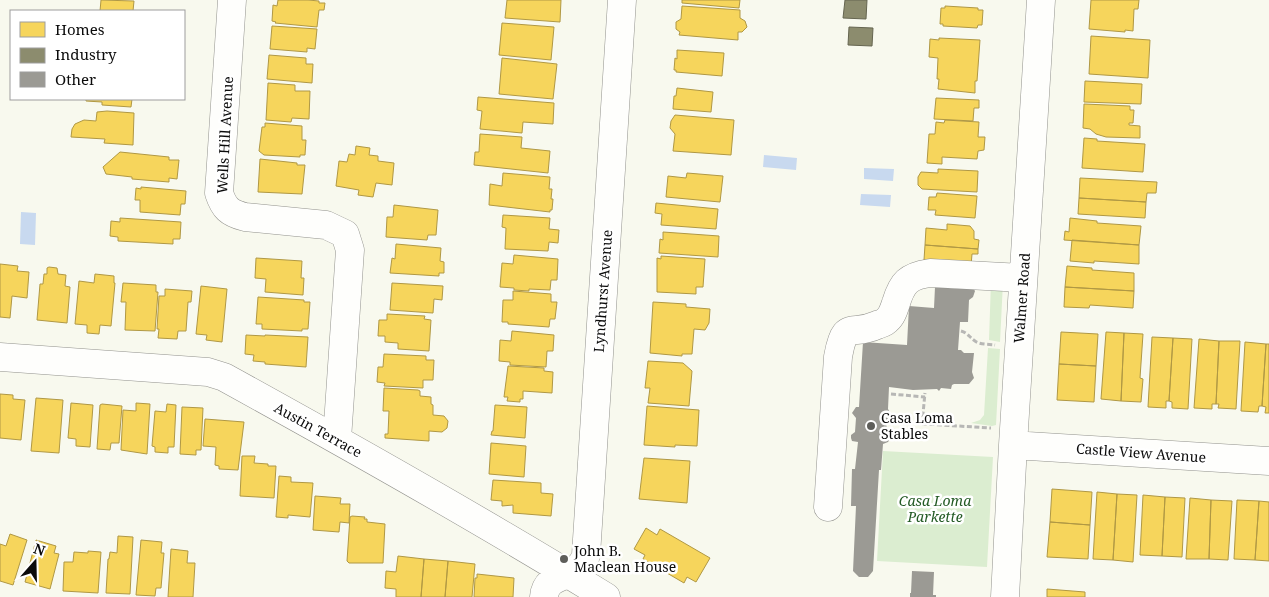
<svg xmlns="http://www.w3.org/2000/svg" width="1269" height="597" font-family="'Noto Serif',serif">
<rect width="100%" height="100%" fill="#f8f9ee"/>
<path fill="#dbedd0" d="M 991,281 L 1003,282 L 1000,342 L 989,340 Z
M 988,348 L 1000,349 L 996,425 L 992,426 L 971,423 L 980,420 L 984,415 Z
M 883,451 L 993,457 L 987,567 L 877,561 Z"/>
<path fill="#c8d9ef" d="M 764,155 L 797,158 L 796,170 L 763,167 Z
M 864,168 L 894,169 L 893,181 L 864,179 Z
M 861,194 L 891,195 L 890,207 L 860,205 Z
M 21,212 L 36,213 L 35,245 L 20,244 Z"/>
<path fill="#f6d55c" stroke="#b09844" d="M 101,0 L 134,1 L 133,11 L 100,11 Z
M 278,0 L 308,0 L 319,1 L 319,3 L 325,3 L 324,10 L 319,10 L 317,27 L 275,23 L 276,22 L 272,21 L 273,5 L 277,6 Z
M 507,0 L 561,0 L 560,22 L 505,18 Z
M 682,0 L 740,0 L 739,8 L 682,3 Z
M 1091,0 L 1139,0 L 1138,9 L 1134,9 L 1133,31 L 1125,30 L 1125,32 L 1089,29 Z
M 682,6 L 740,10 L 740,18 L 745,21 L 747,27 L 742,32 L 738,32 L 738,40 L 679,35 L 680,32 L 676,29 L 676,22 L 681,19 Z
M 945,6 L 978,8 L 978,10 L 983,10 L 982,25 L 978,25 L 977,28 L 943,26 L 943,24 L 940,24 L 941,8 L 945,8 Z
M 502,23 L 554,27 L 551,60 L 499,55 Z
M 272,26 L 317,29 L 315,49 L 307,48 L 307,52 L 270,49 Z
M 1091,36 L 1150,40 L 1148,78 L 1089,74 Z
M 939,38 L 980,40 L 977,81 L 975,81 L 975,93 L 938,89 L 939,79 L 937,79 L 938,58 L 929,57 L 930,39 L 939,40 Z
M 677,50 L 724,53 L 722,76 L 676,72 L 676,70 L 674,70 L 675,58 L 677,59 Z
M 269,55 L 306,58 L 306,64 L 313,64 L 312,83 L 267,79 Z
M 502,58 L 557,64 L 553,99 L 499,94 Z
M 1085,81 L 1142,84 L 1141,104 L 1084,102 Z
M 268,83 L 295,85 L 295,91 L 310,91 L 309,119 L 292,118 L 291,122 L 266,120 Z
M 677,88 L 713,92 L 711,112 L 673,109 L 674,96 L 676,96 Z
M 478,97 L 554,103 L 553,124 L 523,122 L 522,133 L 480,129 L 482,111 L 477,110 Z
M 936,98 L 979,100 L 979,108 L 974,108 L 973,121 L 934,119 Z
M 86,99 L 132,99 L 131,107 L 102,105 L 102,102 L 86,101 Z
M 1084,104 L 1130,106 L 1130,110 L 1134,110 L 1133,123 L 1129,123 L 1129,125 L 1140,126 L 1140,138 L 1106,137 L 1096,134 L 1090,129 L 1083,128 Z
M 107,111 L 134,113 L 133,145 L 104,143 L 105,139 L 71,137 L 72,129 L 75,124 L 84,120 L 96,121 L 97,112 Z
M 675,115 L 734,120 L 731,155 L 673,151 L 675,134 L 670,128 L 671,121 Z
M 945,120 L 979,122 L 978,137 L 985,137 L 984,150 L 978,151 L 977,159 L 942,157 L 942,164 L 927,163 L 929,134 L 935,134 L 936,122 L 944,123 Z
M 265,123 L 302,126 L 302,140 L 306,140 L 305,155 L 300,155 L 300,157 L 264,155 L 259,151 L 262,127 L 265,127 Z
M 480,134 L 522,137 L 521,148 L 550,151 L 548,173 L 474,165 L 475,152 L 479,152 Z
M 1084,138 L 1097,139 L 1097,141 L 1145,144 L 1143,172 L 1082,168 Z
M 356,146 L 370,148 L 369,155 L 378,156 L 378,161 L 394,163 L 392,185 L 376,183 L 373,197 L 358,195 L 359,190 L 336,186 L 339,161 L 347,162 L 349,154 L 355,155 Z
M 120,152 L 169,157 L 169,160 L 179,160 L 177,179 L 169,178 L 169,182 L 132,179 L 132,177 L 106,174 L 103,167 Z
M 260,159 L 297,163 L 297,165 L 305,165 L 302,194 L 258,192 Z
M 938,169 L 978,171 L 977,192 L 922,189 L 918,185 L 918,177 L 921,172 L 938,173 Z
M 503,173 L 550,177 L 549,189 L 552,189 L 551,199 L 553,199 L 552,210 L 550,210 L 550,212 L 489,205 L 490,184 L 502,186 Z
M 687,173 L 723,176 L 720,202 L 666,197 L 668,176 L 686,178 Z
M 1080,178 L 1157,182 L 1156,193 L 1147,193 L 1146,202 L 1079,198 Z
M 141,187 L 186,191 L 185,204 L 181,204 L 180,215 L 140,212 L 140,200 L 135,200 L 136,188 L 141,189 Z
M 937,193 L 977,196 L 975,218 L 935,215 L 936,210 L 928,210 L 929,197 L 936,197 Z
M 1079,198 L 1146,202 L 1145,218 L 1078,214 Z
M 656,203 L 718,209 L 716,229 L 661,225 L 662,214 L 655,213 Z
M 394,205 L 438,210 L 436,235 L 428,235 L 427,240 L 386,237 L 387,217 L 393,217 Z
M 503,215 L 550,218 L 549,229 L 559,230 L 558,243 L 549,242 L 548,251 L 505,249 L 506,228 L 502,227 Z
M 120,218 L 181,222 L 180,239 L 173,239 L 173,244 L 118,241 L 118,237 L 110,236 L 111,221 L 120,222 Z
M 1070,218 L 1097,221 L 1097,223 L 1141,226 L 1139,245 L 1064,240 L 1065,231 L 1069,232 Z
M 947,224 L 970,226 L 974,231 L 974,239 L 979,240 L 978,249 L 925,245 L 926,228 L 947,230 Z
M 663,232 L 719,236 L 718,257 L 659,253 L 660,239 L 663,240 Z
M 1072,240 L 1139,245 L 1139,264 L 1094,261 L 1094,263 L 1070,261 Z
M 396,244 L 441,248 L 440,261 L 444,262 L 444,273 L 439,273 L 439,276 L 390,273 L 392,258 L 395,259 Z
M 925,245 L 978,249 L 978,254 L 972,254 L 971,266 L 947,261 L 924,260 Z
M 514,255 L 558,259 L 557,280 L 551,280 L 550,290 L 529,289 L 529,291 L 514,290 L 514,288 L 500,287 L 502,263 L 513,264 Z
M 661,256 L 705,259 L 703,287 L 696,287 L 696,294 L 657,292 L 657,258 L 661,259 Z
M 256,258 L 302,261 L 301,278 L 304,278 L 303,295 L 265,292 L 266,279 L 255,278 Z
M 0,264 L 18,266 L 17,271 L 29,272 L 27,298 L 12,296 L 10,318 L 0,317 Z
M 1067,266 L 1092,268 L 1092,270 L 1134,273 L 1134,291 L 1065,287 Z
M 49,267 L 57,268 L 58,274 L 66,275 L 65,286 L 70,287 L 67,323 L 37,320 L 40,284 L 43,284 L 44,274 L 47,274 L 47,268 Z
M 95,274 L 114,276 L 114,283 L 115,283 L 111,326 L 100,325 L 99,334 L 87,333 L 87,325 L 75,324 L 79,281 L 94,283 Z
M 123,283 L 156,285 L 156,292 L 158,292 L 155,331 L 125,330 L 126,302 L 121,302 Z
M 392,283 L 443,286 L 442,300 L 434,299 L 433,313 L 390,310 Z
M 201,286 L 227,289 L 222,342 L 206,340 L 207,335 L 196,334 Z
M 1065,287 L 1134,291 L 1133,308 L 1090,305 L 1089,308 L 1064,307 Z
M 165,289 L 192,291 L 191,302 L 188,302 L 186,331 L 178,331 L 177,339 L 158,338 L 159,329 L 157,329 L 159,296 L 165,296 Z
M 513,291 L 551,294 L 551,302 L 557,302 L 555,319 L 550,319 L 549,327 L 508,324 L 508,322 L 502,322 L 503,300 L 513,300 Z
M 258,297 L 304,300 L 304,302 L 310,302 L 308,329 L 302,329 L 302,331 L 262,329 L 262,324 L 256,324 Z
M 653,302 L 686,304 L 686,307 L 710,309 L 709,323 L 705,330 L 694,329 L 692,354 L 682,354 L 682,356 L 650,353 Z
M 387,314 L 425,316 L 424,319 L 431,320 L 429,351 L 398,349 L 398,343 L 385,342 L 385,336 L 378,336 L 379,320 L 387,320 Z
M 512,331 L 554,335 L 553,351 L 547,351 L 546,367 L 510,365 L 510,362 L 499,361 L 500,340 L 511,341 Z
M 1061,332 L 1098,334 L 1096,366 L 1059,364 Z
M 1106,332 L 1124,333 L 1121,401 L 1101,399 Z
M 1124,333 L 1143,334 L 1140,378 L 1143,379 L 1141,402 L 1121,401 Z
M 246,335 L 265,336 L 265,335 L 308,337 L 306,367 L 265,364 L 265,362 L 253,361 L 254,355 L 245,354 Z
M 1152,337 L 1173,338 L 1169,401 L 1166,401 L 1166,408 L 1148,407 Z
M 1173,338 L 1192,339 L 1188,409 L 1172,408 L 1172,402 L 1169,401 Z
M 1199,339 L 1219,341 L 1216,404 L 1212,404 L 1212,409 L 1194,408 Z
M 1219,341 L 1240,341 L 1236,409 L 1218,408 L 1219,404 L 1216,404 Z
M 1245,342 L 1266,344 L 1262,406 L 1259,406 L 1258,412 L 1241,411 Z
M 1266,344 L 1269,344 L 1269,413 L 1265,413 L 1266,407 L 1262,406 Z
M 384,354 L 426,356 L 426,360 L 434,360 L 433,380 L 423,380 L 423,388 L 384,386 L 385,383 L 377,382 L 378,367 L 383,367 Z
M 648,361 L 683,363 L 692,371 L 689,406 L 648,403 L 650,388 L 645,388 Z
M 1059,364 L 1096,366 L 1094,402 L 1057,400 Z
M 508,366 L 544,368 L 544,371 L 553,372 L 552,393 L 523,391 L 523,399 L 520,399 L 520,402 L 507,401 L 508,397 L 504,397 Z
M 384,388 L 418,390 L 420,391 L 420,396 L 431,397 L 431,404 L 433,405 L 433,415 L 444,416 L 448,421 L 447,428 L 442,432 L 429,431 L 429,441 L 385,438 L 385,434 L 388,434 L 389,411 L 383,411 Z
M 0,394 L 13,395 L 13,399 L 25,400 L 21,440 L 0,438 Z
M 36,398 L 63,400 L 59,453 L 31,451 Z
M 71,403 L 93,405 L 90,447 L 76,446 L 76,439 L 68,438 Z
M 136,403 L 150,404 L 147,454 L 121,450 L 123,410 L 136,411 Z
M 102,404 L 122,406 L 119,443 L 111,443 L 110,450 L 97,449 L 100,405 Z
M 167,404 L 176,405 L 174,447 L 168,447 L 168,453 L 155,452 L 155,447 L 152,446 L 155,411 L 166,412 Z
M 495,405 L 527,407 L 525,438 L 491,435 L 492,431 L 493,431 Z
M 647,406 L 699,410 L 697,446 L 675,445 L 675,447 L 644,445 Z
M 182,407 L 203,408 L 201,450 L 196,450 L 196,455 L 180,454 Z
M 205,419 L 244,422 L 238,470 L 219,469 L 219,466 L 215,465 L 216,447 L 203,446 Z
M 491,443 L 526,446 L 524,477 L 489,474 Z
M 242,456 L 255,456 L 254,463 L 268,464 L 268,466 L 276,466 L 274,498 L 240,496 Z
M 644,458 L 690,461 L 687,503 L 639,499 Z
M 279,476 L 291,477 L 291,482 L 313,483 L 310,517 L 288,515 L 288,518 L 276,517 Z
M 493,480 L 541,483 L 541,493 L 553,494 L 551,516 L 513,513 L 513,505 L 502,506 L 502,501 L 491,500 Z
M 1052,489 L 1092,492 L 1090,525 L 1050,522 Z
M 1097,492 L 1117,494 L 1113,560 L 1093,559 Z
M 1117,494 L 1137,495 L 1133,562 L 1113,560 Z
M 1143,495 L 1165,497 L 1162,556 L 1140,555 Z
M 315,496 L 341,498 L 340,504 L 350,504 L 349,523 L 340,522 L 339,532 L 313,530 Z
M 1165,497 L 1185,498 L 1182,557 L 1162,556 Z
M 1190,498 L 1211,500 L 1209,559 L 1186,559 Z
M 1211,500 L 1232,501 L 1228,560 L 1209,559 Z
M 1237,500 L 1259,501 L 1255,560 L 1234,559 Z
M 1259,501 L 1269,502 L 1269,561 L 1255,560 Z
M 352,516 L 365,517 L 364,519 L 367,519 L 367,522 L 385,524 L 383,563 L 349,563 L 347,561 L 350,517 Z
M 1050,522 L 1090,525 L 1088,559 L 1047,557 Z
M 646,528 L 657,535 L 660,529 L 710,558 L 696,582 L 687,577 L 684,583 L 643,559 L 645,555 L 634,549 Z
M 10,534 L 27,540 L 13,585 L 0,581 L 0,544 L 6,546 Z
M 118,536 L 133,537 L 130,594 L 106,593 L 108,559 L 109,559 L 110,552 L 117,553 Z
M 36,540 L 56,546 L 54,553 L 59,554 L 50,589 L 25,582 Z
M 141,540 L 162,542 L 161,553 L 164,553 L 161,588 L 156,588 L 155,596 L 136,595 Z
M 171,549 L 188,551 L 187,563 L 195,563 L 193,597 L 168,597 Z
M 88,551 L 101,552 L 98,593 L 63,591 L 64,562 L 73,562 L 74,552 L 88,553 Z
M 398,556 L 424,559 L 421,597 L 396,597 L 396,589 L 385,588 L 386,571 L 396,572 Z
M 424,559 L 448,561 L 445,597 L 421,597 Z
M 448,561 L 475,564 L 472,597 L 445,597 Z
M 477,574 L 514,578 L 513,597 L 474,597 L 475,578 L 477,578 Z
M 1047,589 L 1085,592 L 1085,597 L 1047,597 Z"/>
<path fill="#8c8c6e" stroke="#656550" d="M 845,0 L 867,0 L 866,19 L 843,18 Z
M 849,27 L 873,28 L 872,46 L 848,45 Z"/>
<path fill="#9b9a94" d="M 935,287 L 961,289 L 963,287 L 973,288 L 975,291 L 973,297 L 969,300 L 968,322 L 960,322 L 958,350 L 961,350 L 964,353 L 974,353 L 972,372 L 974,378 L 969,384 L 954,384 L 952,385 L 951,389 L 941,388 L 939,391 L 937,389 L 913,390 L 889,387 L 888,409 L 891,414 L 887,420 L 886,433 L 890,439 L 888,442 L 883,444 L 881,470 L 879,470 L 873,571 L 868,577 L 859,577 L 853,571 L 856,506 L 851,506 L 852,469 L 855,469 L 858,442 L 852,441 L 851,438 L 851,435 L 855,432 L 856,418 L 852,413 L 856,407 L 859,407 L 863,342 L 907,345 L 909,306 L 934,308 Z
M 912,571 L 934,572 L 933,595 L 936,595 L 936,597 L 910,597 L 910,593 L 911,593 Z"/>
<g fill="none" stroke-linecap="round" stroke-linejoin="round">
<g stroke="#92928d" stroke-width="29">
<path id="minor" d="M 232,0 L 219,193 C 224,208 229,213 245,217 L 326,225 L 345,234 L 350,250 L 337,439
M 0,357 L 208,372 L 224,377 C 353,448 481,520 606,597
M 1013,445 L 1269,461
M 828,507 L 838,357 C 845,318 851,337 877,325 C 880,324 885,323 887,320 C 892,316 894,309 896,303 C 902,283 908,276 930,273 L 1023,278
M 544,597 C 546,570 579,581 586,555 L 622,0
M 1005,597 L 1013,445 L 1041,0"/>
</g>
<path stroke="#b7b7b5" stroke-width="3" stroke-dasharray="5 2.5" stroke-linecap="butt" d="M 961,331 C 968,333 969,337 975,341 C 980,345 989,344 995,345
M 891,394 L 925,397
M 892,422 L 991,428
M 922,424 L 925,393"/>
<use href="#minor" stroke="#fefefc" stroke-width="28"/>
</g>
<g fill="#5e5e5a" stroke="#fff" stroke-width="2">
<circle cx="871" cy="426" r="5"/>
<circle cx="564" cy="559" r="5"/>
</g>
<g text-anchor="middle" stroke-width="5" stroke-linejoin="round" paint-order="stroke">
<g font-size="14" fill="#0b0b0b" stroke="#fff">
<text transform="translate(225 135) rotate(-87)" y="5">Wells Hill Avenue</text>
<text transform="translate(603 291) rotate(-86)" y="5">Lyndhurst Avenue</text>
<text transform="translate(1022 298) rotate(-86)" y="5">Walmer Road</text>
<text transform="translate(318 430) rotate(29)" y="5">Austin Terrace</text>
<text transform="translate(1141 453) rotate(4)" y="5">Castle View Avenue</text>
</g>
<g font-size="14" fill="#0b0b0b" stroke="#fff" text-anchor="start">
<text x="881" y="423">Casa Loma<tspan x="881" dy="16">Stables</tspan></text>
<text x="574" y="556">John B.<tspan x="574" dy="16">Maclean House</tspan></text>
</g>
<g font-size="14" font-style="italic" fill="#235a24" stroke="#fff">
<text x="935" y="506">Casa Loma<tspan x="935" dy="16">Parkette</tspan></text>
</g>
</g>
<rect x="10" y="10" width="175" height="90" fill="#ffffff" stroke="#9d9d9d"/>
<rect x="20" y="22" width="25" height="15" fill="#f6d55c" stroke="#9d9d9d"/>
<text x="55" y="35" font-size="15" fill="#0b0b0b">Homes</text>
<rect x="20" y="48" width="25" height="15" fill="#8c8c6e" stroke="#9d9d9d"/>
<text x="55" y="60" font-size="15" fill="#0b0b0b">Industry</text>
<rect x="20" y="72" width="25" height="15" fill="#9b9a94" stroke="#9d9d9d"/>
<text x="55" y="85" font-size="15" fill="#0b0b0b">Other</text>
<g transform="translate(35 562) rotate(20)" stroke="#ffffff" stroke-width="4" paint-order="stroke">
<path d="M0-4L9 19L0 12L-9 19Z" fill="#0b0b0b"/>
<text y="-8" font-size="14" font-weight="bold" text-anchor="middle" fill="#0b0b0b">N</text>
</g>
</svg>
